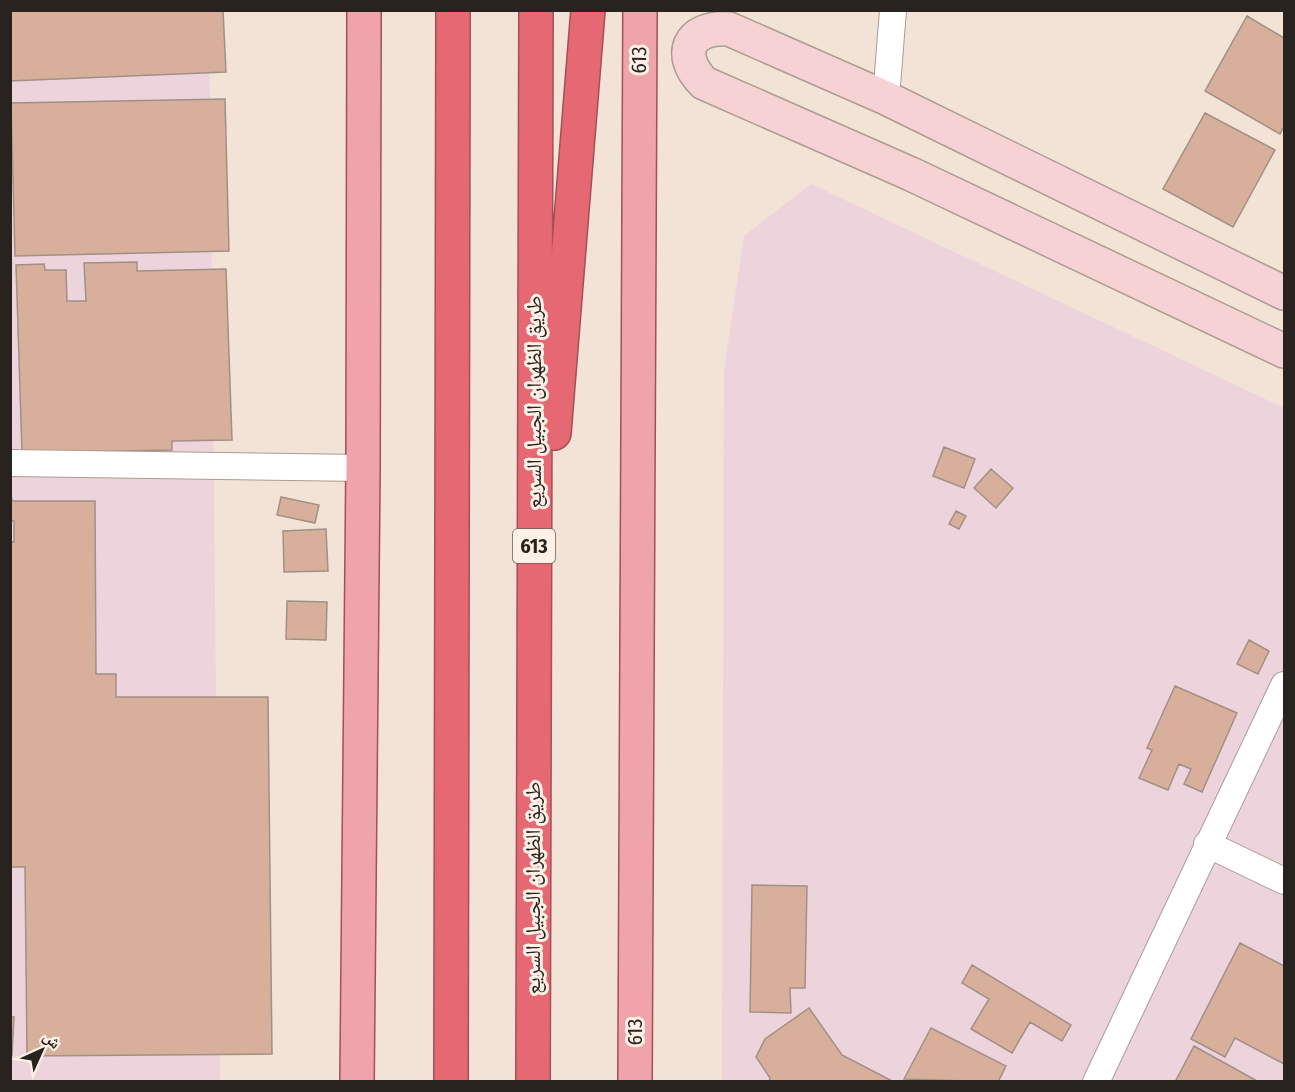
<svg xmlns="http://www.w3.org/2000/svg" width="1295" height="1092" font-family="'Fira Sans Condensed','Noto Naskh Arabic',sans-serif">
<rect width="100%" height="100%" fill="#f3e2d6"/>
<path fill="#edd4dc" d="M 10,11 L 209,11 L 220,1081 L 11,1081 Z
M 811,184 L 1284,408 L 1284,1081 L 722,1082 L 724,370 L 744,236 Z"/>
<path fill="#d7af9a" stroke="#a19086" stroke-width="1.5" d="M 10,10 L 223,10 L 226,72 L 10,81 Z
M 1247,16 L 1284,38 L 1284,126 L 1280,134 L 1205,91 Z
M 225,99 L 229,251 L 15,256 L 11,103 Z
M 1205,113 L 1275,150 L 1233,227 L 1163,189 Z
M 137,262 L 137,271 L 226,269 L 232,440 L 172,441 L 172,450 L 22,453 L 16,265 L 44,264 L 45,270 L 66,270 L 67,301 L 86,301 L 84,263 Z
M 944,447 L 975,459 L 964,488 L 933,476 Z
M 991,469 L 1013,488 L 996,508 L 974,488 Z
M 10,490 L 12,501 L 95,501 L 96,674 L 116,674 L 116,697 L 268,697 L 272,1054 L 27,1056 L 25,867 L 10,867 L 10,542 L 14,542 L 14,521 L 10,521 Z
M 281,497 L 319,505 L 315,523 L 277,515 Z
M 956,511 L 966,516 L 959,529 L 949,524 Z
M 326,529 L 328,571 L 284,572 L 283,531 Z
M 287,601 L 327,602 L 326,640 L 286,639 Z
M 1249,640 L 1269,651 L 1258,674 L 1237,664 Z
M 1175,686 L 1237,713 L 1202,792 L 1184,784 L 1191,769 L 1179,764 L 1168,790 L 1139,778 L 1152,750 L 1147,748 Z
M 752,885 L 807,886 L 805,988 L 790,988 L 791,1013 L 750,1012 Z
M 1240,943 L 1284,966 L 1284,1064 L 1235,1038 L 1225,1057 L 1191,1039 Z
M 972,965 L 1071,1025 L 1062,1041 L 1030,1022 L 1012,1053 L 971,1029 L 989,999 L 962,983 Z
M 809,1008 L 842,1055 L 894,1082 L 769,1082 L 770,1078 L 756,1057 L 765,1039 Z
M 10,1017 L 14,1017 L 12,1055 L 10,1055 Z
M 931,1028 L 1006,1066 L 998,1082 L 904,1079 Z
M 1194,1046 L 1259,1082 L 1175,1082 Z"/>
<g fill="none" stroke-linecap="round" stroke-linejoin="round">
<g stroke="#ac9c91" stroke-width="28">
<path id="street" d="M 886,98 L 893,10
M 10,463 L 363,468
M 1207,844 L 1284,881
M 1096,1082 L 1284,685"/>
</g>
<g stroke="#ac9c91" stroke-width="36">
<path id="secondary" d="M 1284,293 L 886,98 L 729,29 C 688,26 676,55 704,83 L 911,174 L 1284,351"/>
</g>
<g stroke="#a35056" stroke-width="36">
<path id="primary" d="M 357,1082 L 363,468 L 364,10
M 635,1082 L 640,10"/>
</g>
<g stroke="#a35056" stroke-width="36">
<path id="highway" d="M 554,433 L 588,10
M 451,1082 L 453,10
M 533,1082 L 536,10"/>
</g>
<use href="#street" stroke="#fff" stroke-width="26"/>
<use href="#secondary" stroke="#f7d2d5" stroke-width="33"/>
<use href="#primary" stroke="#efa4ab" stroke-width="33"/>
<use href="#highway" stroke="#e56873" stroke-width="33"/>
</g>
<g text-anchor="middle" stroke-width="6" stroke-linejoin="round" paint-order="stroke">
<rect fill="#fdf0e6" stroke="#69605b" stroke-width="1.5" x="513" y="529" width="42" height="34" rx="4.5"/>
<g font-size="20" font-weight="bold" fill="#29231f">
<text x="534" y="553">613</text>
</g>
<g font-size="21" fill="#29231f" stroke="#fdf0e6">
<text transform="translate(639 60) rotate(-89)" y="7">613</text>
<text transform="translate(534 402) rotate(-90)" y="7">طريق الظهران الجبيل السريع</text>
<text transform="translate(533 888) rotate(-90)" y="7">طريق الظهران الجبيل السريع</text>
<text transform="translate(635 1032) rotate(-90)" y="7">613</text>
</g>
</g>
<rect width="1295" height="1092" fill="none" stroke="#29231f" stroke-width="24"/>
<g transform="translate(42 1050) rotate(45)" stroke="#fdf0e6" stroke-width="4.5" paint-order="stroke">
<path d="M0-4.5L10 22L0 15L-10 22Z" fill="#29231f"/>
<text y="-9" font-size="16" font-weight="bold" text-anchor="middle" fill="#29231f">ش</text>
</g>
</svg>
